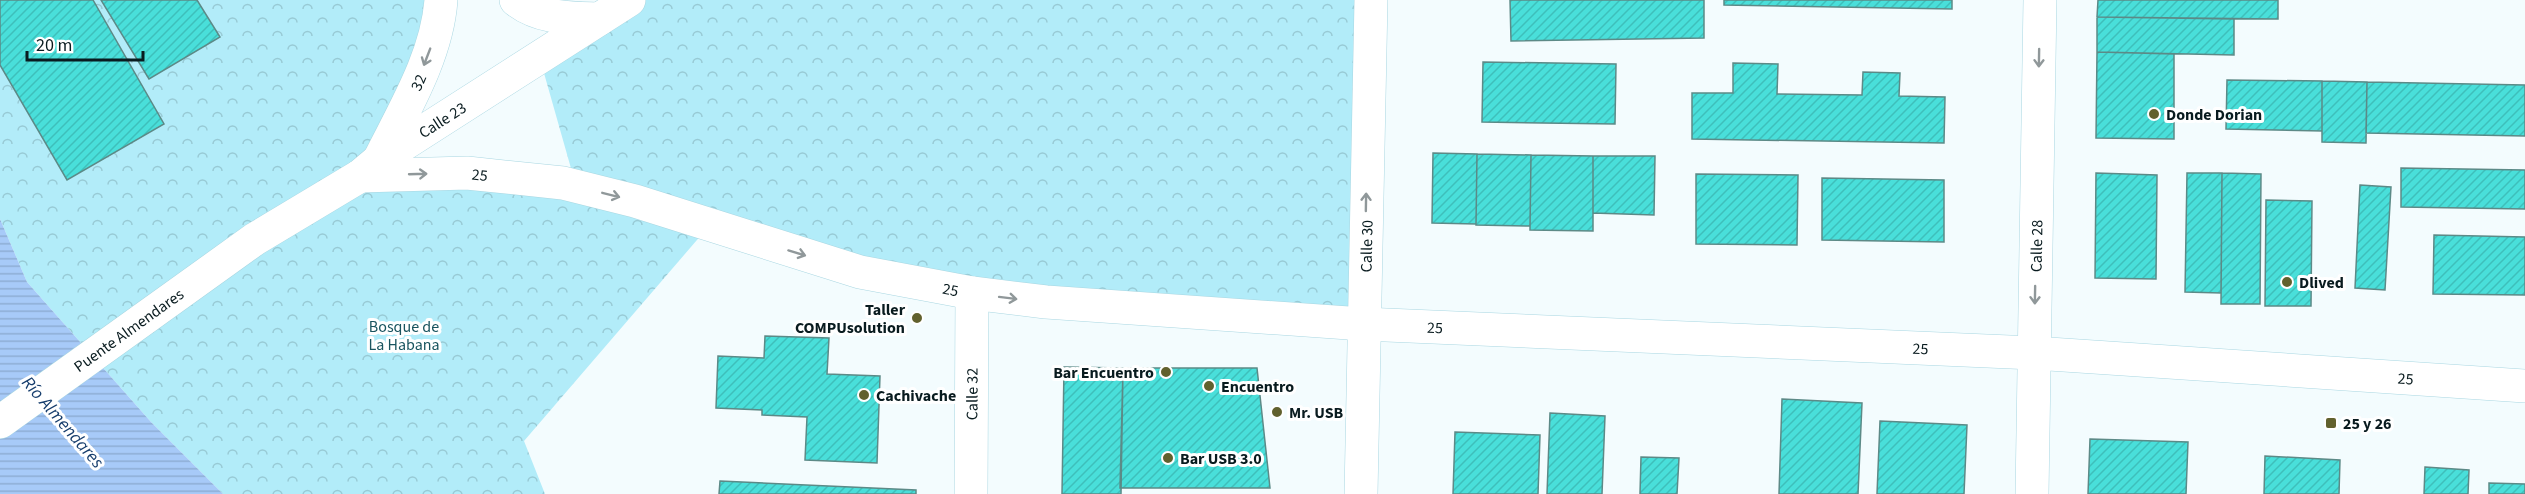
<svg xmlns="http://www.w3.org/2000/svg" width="2525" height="494" font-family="'Source Sans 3',sans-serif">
<defs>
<pattern id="forest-crowns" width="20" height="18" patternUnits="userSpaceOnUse" patternTransform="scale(1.5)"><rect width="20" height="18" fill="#b2ecf9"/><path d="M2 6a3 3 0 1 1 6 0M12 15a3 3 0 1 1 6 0" fill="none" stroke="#98cad5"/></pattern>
<pattern id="water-rules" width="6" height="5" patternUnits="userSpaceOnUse" patternTransform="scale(1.5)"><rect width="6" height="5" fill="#a7caf8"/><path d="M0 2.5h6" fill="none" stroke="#8eadd4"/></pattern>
<pattern id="building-hatch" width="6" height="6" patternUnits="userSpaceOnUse" patternTransform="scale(1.5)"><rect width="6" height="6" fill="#49dfda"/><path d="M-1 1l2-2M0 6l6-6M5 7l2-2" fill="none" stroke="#3ebfbb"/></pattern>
</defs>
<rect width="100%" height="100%" fill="#f3fcfe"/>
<path fill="url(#forest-crowns)" d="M 0,0 L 441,0 L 379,160 L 576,186 L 540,59 L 629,0 L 1371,0 L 1363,324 L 1046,302 L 709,226 L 524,441 L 545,494 L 223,494 L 151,422 L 27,282 L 0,219 Z"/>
<path fill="url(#water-rules)" d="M 0,219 L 27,282 L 151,422 L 223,494 L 0,494 Z"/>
<path fill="url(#building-hatch)" stroke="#5c8a87" stroke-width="1.5" d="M 0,0 L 93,0 L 164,124 L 67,180 L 0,65 Z
M 101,0 L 197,0 L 220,37 L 149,79 Z
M 1510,0 L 1704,0 L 1704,38 L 1511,41 Z
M 1724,0 L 1952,0 L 1952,9 L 1724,5 Z
M 2098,0 L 2278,0 L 2278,19 L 2097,17 Z
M 2097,17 L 2234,19 L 2234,55 L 2097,52 Z
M 2097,52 L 2174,54 L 2174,139 L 2096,138 Z
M 1483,62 L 1616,64 L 1615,124 L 1482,122 Z
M 1733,63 L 1778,64 L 1777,94 L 1862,95 L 1863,72 L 1900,73 L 1899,96 L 1945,97 L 1944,143 L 1692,139 L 1692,93 L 1733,93 Z
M 2227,80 L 2322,81 L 2322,131 L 2226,129 Z
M 2322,81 L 2367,82 L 2366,143 L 2322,142 Z
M 2367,82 L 2525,85 L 2525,136 L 2366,133 Z
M 1433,153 L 1477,154 L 1476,224 L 1432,223 Z
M 1477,154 L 1531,155 L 1530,226 L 1476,225 Z
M 1531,155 L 1593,156 L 1593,231 L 1530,230 Z
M 1593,156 L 1655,156 L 1654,215 L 1593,213 Z
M 2401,168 L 2525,170 L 2525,209 L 2401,207 Z
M 2096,173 L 2157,175 L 2156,279 L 2095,278 Z
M 2187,173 L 2222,173 L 2221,293 L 2185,292 Z
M 2222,173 L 2261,174 L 2260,304 L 2221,304 Z
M 1696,174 L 1798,175 L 1797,245 L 1696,244 Z
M 1822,178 L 1944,180 L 1944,242 L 1822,240 Z
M 2360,185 L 2391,187 L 2385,290 L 2355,288 Z
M 2266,200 L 2312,201 L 2311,306 L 2265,306 Z
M 2434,235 L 2525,237 L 2525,295 L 2433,294 Z
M 765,336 L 829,338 L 827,374 L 880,376 L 877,463 L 805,460 L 807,417 L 762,415 L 762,410 L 716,408 L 718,356 L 764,358 Z
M 1064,367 L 1123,368 L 1121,494 L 1062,494 Z
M 1123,368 L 1257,368 L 1270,488 L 1120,488 Z
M 1782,399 L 1862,403 L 1858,494 L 1779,494 Z
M 1550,413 L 1605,416 L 1602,494 L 1547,494 Z
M 1880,421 L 1967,425 L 1964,494 L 1877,494 Z
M 1455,432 L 1540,435 L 1538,494 L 1453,494 Z
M 2090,439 L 2188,442 L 2186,494 L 2088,494 Z
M 2265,456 L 2340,460 L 2339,494 L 2264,494 Z
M 1641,457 L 1679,458 L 1677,494 L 1640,494 Z
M 2425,467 L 2469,470 L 2468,494 L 2424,494 Z
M 720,481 L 916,490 L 916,494 L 719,494 Z
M 2489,483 L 2525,484 L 2525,494 L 2489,494 Z"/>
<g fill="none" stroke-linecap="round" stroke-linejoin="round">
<g stroke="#a9d7e2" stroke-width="34">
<g id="minor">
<path d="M 516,0 C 540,19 571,18 599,19"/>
<path id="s1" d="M 379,160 C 404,110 437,56 441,0"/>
<path id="s2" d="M 971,494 L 972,293"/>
<path id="s3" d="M 1361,494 L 1371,0"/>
<path id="s4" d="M 2032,494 L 2040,0"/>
</g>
</g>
<g stroke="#a9d7e2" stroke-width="34">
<g id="major">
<path id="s5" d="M 360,176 L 467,173 L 563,183 L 635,201 L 860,272 L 972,293 L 1046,302 L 1363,324 L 2034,353 L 2525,386"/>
<path id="s6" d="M 0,422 L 255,239 L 360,176 L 379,160 L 629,0"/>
</g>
</g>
<use href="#minor" stroke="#fff" stroke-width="33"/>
<use href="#major" stroke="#fff" stroke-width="33"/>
</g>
<defs><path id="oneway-shaft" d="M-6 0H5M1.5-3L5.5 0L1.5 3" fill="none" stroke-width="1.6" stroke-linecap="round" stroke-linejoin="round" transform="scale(1.5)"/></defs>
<g stroke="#90989a">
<use href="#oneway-shaft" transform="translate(427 57) rotate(111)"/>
<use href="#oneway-shaft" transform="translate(2039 58) rotate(91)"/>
<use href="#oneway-shaft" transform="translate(418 174) rotate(-2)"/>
<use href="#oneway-shaft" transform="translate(611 195) rotate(14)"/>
<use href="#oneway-shaft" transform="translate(1366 202) rotate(-89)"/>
<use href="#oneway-shaft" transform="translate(797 253) rotate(17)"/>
<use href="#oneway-shaft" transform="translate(2035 295) rotate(91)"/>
<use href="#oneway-shaft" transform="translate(1008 298) rotate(7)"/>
</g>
<g fill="#61612e" stroke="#fff" stroke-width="2">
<circle cx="2154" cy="114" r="6"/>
<circle cx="2287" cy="282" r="6"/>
<circle cx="917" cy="318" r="6"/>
<circle cx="1166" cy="372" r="6"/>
<circle cx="1209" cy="386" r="6"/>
<circle cx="864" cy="395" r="6"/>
<circle cx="1277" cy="412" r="6"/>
<rect x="2325" y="417" width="12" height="12" rx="3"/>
<circle cx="1168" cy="458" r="6"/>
</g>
<g text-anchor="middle" stroke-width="6" stroke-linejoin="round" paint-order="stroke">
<g font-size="16" fill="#091b1f" stroke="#fff">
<text dy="6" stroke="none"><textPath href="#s1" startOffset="87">32</textPath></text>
<text dy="6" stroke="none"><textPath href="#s6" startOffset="536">Calle 23</textPath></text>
<text dy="6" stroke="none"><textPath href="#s5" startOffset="120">25</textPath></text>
<text dy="6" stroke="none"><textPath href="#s3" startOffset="248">Calle 30</textPath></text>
<text dy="6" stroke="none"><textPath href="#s4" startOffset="248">Calle 28</textPath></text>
<text dy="6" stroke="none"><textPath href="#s5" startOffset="606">25</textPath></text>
<text dy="6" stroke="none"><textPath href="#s5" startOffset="1092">25</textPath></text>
<text dy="6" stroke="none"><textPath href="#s6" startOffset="158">Puente Almendares</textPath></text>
<text dy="6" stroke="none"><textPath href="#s5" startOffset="1578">25</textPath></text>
<text dy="6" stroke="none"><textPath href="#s5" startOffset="2064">25</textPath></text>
<text dy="6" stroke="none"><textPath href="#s2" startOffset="100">Calle 32</textPath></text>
</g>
<g font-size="16" font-weight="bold" fill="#091b1f" stroke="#fff" text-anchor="start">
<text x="2166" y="120">Donde Dorian</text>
<text x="2299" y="288">Dlived</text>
<text x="905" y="315" text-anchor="end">Taller<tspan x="905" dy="18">COMPUsolution</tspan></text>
<text x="1154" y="378" text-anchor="end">Bar Encuentro</text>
<text x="1221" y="392">Encuentro</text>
<text x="876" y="401">Cachivache</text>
<text x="1289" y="418">Mr. USB</text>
<text x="2343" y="429">25 y 26</text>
<text x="1180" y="464">Bar USB 3.0</text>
</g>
<g font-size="16" fill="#19545f" stroke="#fff">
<text x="404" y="332">Bosque de<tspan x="404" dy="18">La Habana</tspan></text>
</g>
<g font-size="18" font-style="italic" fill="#173e6d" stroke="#fff">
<text transform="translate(63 422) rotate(49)" y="6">Río Almendares</text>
</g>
</g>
<path d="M27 51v9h116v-9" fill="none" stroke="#091b1f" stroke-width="3"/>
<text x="36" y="51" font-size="18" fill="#091b1f" stroke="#ffffff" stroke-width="4.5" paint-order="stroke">20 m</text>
</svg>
